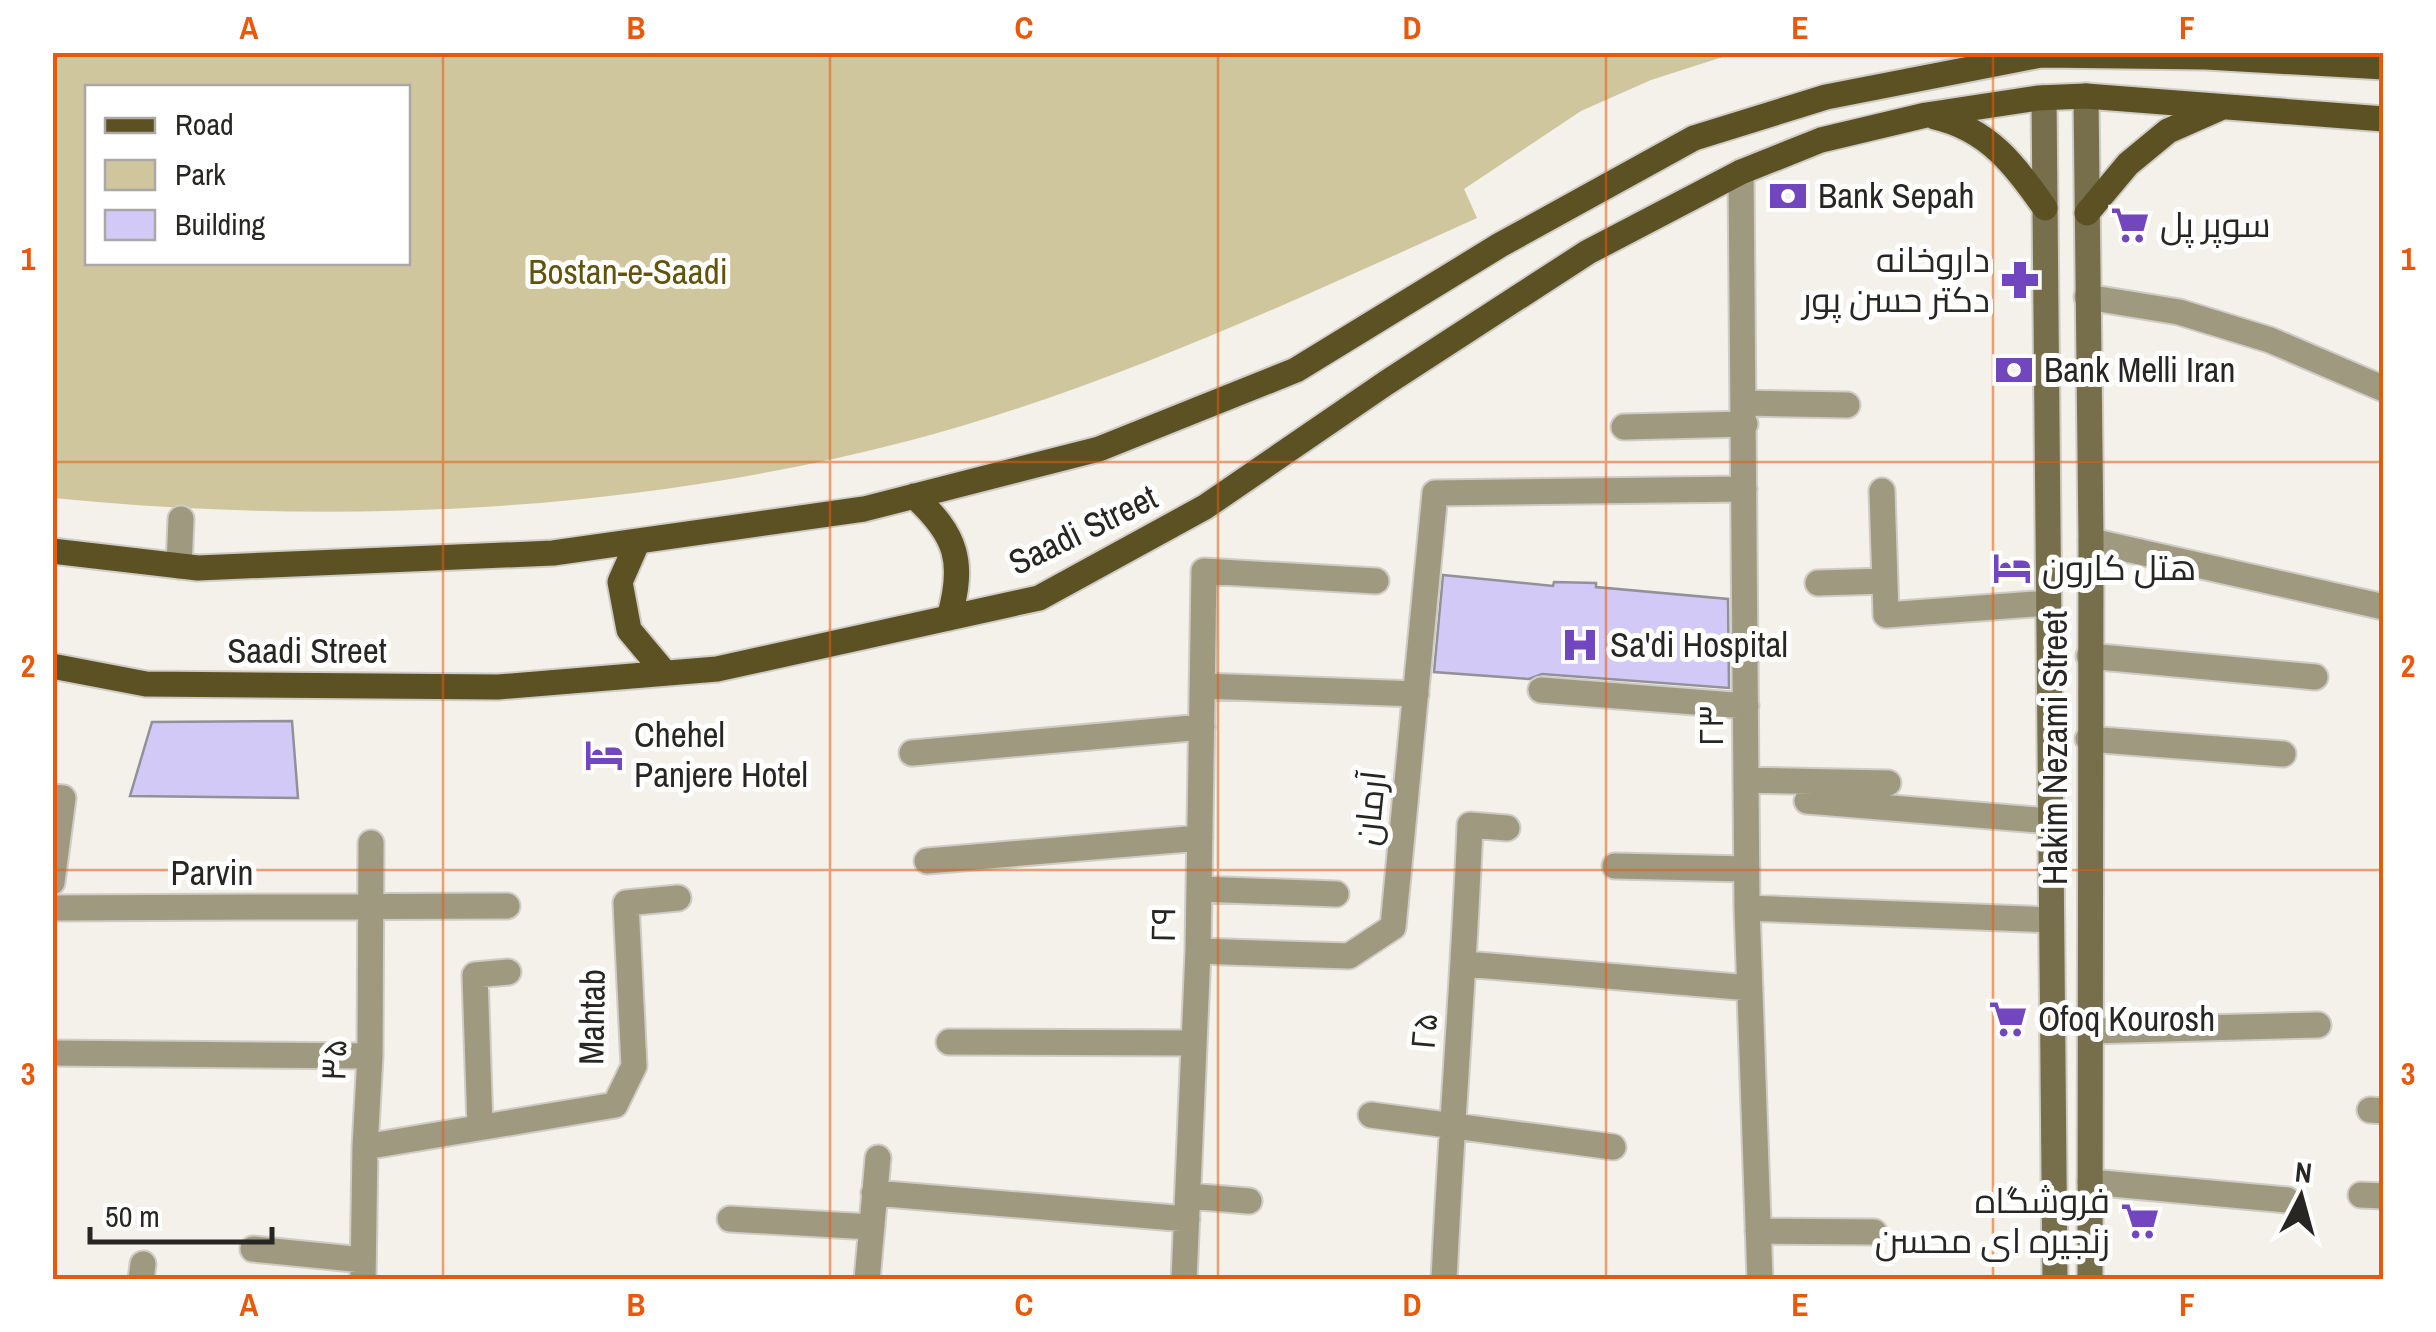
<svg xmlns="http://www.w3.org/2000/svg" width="2436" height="1332" font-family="'Archivo Narrow',Cairo,sans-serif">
<rect width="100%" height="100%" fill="#f3f1e9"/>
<path fill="#cfc69d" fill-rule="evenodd" d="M 52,53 L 1735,53 L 1651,80 L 1581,111 L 1464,189 L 1477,218 C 1291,302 1106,389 908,441 C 631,513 337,526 53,498 ZM 88,88 L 408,88 L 408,262 L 88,262 Z"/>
<path fill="#d3c9f6" stroke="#929098" stroke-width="2.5" d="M 1443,575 L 1553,586 L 1554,582 L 1596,583 L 1596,587 L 1728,599 L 1729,688 L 1542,674 L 1529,679 L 1434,672 Z
M 292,721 L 298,798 L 130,796 L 152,722 Z"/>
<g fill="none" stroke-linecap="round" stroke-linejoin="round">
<g stroke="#ceccc5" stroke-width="29">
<path id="street" d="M 1741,172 L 1747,908 L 1760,1280
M 2087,297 L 2179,312 L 2270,340 L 2384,389
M 1745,403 L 1847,405
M 1624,427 L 1745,424
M 1882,491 L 1886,615 L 2048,603
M 2091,541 L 2384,607
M 179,566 L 181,519
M 1818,583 L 1885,581
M 2089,656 L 2315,677
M 1203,686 L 1416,694
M 1541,690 L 1746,706
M 2088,739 L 2283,754
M 912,753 L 1202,727
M 1747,780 L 1888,783
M 52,797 L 63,798 L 52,882
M 1807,801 L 2050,821
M 927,861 L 1200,838
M 1615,866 L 1747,869
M 1199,889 L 1336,894
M 52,908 L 507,906
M 1747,908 L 2051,920
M 1198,951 L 1349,956 L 1393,927 L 1435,493 L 1744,489
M 1465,964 L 1750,988
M 2089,1031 L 2318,1025
M 949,1042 L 1194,1043
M 52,1053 L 370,1056
M 2370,1110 L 2384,1111
M 1371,1115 L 1613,1147
M 480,1127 L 475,975 L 508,972
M 365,1147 L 615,1105 L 634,1066 L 626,903 L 678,898
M 2090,1182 L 2287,1200
M 874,1193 L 1187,1219
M 2361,1195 L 2384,1196
M 1188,1196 L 1249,1201
M 730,1219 L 871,1227
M 1758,1231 L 1874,1232
M 253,1249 L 363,1260
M 141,1280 L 143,1264
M 363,1280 L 365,1147 L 370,1056 L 371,843
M 867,1280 L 878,1158
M 1184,1280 L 1198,951 L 1204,571 L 1376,581
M 1444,1280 C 1451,1128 1464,977 1470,825 L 1507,828"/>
</g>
<g stroke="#ceccc5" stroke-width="29">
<path id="secondary" d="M 2086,96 L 2091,541 L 2090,1280
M 2044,98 L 2055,1280"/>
</g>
<g stroke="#ceccc5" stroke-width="29">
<path id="primary" d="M 1935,117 C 1988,129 2016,166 2045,208
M 2087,213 L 2128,164 L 2168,131 L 2220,108
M 914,496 C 957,535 965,562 949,618
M 638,541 L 620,582 L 629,630 L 665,673
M 52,551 L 198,568 L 553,553 L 864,509 L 1099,449 L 1296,370 L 1500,245 L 1694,138 L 1826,97 L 2041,55 L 2206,57 L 2384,67
M 52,666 L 146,684 L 498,687 L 717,669 L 1039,598 L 1205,507 L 1386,383 L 1588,252 L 1741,172 L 1821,140 L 1926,115 L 2038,98 L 2086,96 L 2384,119"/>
</g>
<use href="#street" stroke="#9f9980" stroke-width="25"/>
<use href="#secondary" stroke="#776f4b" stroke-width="25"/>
<use href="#primary" stroke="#5c5122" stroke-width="25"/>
</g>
<path fill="none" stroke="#e8590c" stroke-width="2.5" stroke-opacity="0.55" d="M 443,52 L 443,1280M 830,52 L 830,1280M 1218,52 L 1218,1280M 1606,52 L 1606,1280M 1993,52 L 1993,1280M 52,462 L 2384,462M 52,870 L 2384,870"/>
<defs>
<g id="bank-bare" transform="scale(3)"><path d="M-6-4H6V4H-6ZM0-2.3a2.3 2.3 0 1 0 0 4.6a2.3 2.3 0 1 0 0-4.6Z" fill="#7146bf" stroke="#fff" stroke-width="2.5" paint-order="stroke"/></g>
<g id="supermarket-bare" transform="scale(3)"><path d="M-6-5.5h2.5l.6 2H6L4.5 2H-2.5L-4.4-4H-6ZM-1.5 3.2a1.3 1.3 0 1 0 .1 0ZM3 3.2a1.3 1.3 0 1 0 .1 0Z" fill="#7146bf" stroke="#fff" stroke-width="2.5" paint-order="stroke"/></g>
<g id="pharmacy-bare" transform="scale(3)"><path d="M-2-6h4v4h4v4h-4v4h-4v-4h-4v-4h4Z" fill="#7146bf" stroke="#fff" stroke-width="2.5" paint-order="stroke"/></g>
<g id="hotel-bare" transform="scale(3)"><path d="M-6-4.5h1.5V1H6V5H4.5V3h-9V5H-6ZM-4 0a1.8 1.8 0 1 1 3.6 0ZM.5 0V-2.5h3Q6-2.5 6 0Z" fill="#7146bf" stroke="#fff" stroke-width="2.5" paint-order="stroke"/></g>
<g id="hospital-bare" transform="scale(3)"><path d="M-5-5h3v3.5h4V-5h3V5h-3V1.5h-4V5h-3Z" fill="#7146bf" stroke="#fff" stroke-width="2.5" paint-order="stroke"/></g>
</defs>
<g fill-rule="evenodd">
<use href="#bank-bare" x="1788" y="196"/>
<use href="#supermarket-bare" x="2130" y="225"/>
<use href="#pharmacy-bare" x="2020" y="280"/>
<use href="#bank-bare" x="2014" y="370"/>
<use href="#hotel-bare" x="2012" y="568"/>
<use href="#hospital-bare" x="1580" y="645"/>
<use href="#hotel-bare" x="604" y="755"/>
<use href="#supermarket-bare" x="2008" y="1019"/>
<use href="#supermarket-bare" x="2140" y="1221"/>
</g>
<g text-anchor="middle" stroke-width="10" stroke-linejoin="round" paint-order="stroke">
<g font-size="35" fill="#272623" stroke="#fff" text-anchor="start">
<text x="1818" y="208">Bank Sepah</text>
<text x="2160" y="237">سوپر پل</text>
<text x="1990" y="272" text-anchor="end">داروخانه<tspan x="1990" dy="40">دکتر حسن پور</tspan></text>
<text x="2044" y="382">Bank Melli Iran</text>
<text x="2042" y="580">هتل کارون</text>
<text x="1610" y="657">Sa'di Hospital</text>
<text x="634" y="747">Chehel<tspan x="634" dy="40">Panjere Hotel</tspan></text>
<text x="2038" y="1031">Ofoq Kourosh</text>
<text x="2110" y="1213" text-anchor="end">فروشگاه<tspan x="2110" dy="40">زنجیره ای محسن</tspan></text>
</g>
<g font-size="35" fill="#61530a" stroke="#fff">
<text x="628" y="284">Bostan-e-Saadi</text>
</g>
<g font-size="35" fill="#272623" stroke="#fff">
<text transform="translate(1083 530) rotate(-26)" y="12">Saadi Street</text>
<text x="307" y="663">Saadi Street</text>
<text transform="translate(1711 726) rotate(-90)" y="12">۲۳</text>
<text transform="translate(2055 748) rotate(-90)" y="12">Hakim Nezami Street</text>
<text transform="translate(1370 808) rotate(-84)" y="12">آرمان</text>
<text x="212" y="885">Parvin</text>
<text transform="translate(1163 925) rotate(-89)" y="12">۲۹</text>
<text transform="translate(592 1017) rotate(-89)" y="12">Mahtab</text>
<text transform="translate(1424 1031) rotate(-85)" y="12">۲۵</text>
<text transform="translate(334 1060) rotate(-88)" y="12">۳۵</text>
</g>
</g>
<rect width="2436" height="1332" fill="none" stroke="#ffffff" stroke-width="110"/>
<rect x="85" y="85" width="325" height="180" fill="#ffffff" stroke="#a9a8a7" stroke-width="2.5"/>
<rect x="105" y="118" width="50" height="15" fill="#5c5122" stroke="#a9a8a7" stroke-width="2.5"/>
<text x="175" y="135" font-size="30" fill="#272623">Road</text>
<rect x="105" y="160" width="50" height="30" fill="#cfc69d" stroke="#a9a8a7" stroke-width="2.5"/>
<text x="175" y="185" font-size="30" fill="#272623">Park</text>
<rect x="105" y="210" width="50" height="30" fill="#d3c9f6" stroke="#a9a8a7" stroke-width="2.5"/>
<text x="175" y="235" font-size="30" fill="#272623">Building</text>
<g transform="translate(2301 1197) rotate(6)" stroke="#ffffff" stroke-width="8" paint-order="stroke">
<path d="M0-8L18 38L0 25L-18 38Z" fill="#272623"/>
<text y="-15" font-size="28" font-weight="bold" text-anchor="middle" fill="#272623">N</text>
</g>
<path d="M90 1227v15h182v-15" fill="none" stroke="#272623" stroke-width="5"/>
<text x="105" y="1227" font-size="30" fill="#272623" stroke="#ffffff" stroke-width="8" paint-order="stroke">50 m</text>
<rect x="55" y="55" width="2326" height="1222" fill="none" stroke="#e8590c" stroke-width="4"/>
<g font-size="32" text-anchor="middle" font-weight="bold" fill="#e8590c">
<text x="249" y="39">A</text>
<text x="636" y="39">B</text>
<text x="1024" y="39">C</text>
<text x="1412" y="39">D</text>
<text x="1800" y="39">E</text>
<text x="2187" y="39">F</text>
<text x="28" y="270">1</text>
<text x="2408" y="270">1</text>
<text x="28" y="677">2</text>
<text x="2408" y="677">2</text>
<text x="28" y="1085">3</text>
<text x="2408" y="1085">3</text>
<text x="249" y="1316">A</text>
<text x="636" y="1316">B</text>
<text x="1024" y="1316">C</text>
<text x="1412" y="1316">D</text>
<text x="1800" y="1316">E</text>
<text x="2187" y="1316">F</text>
</g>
</svg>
